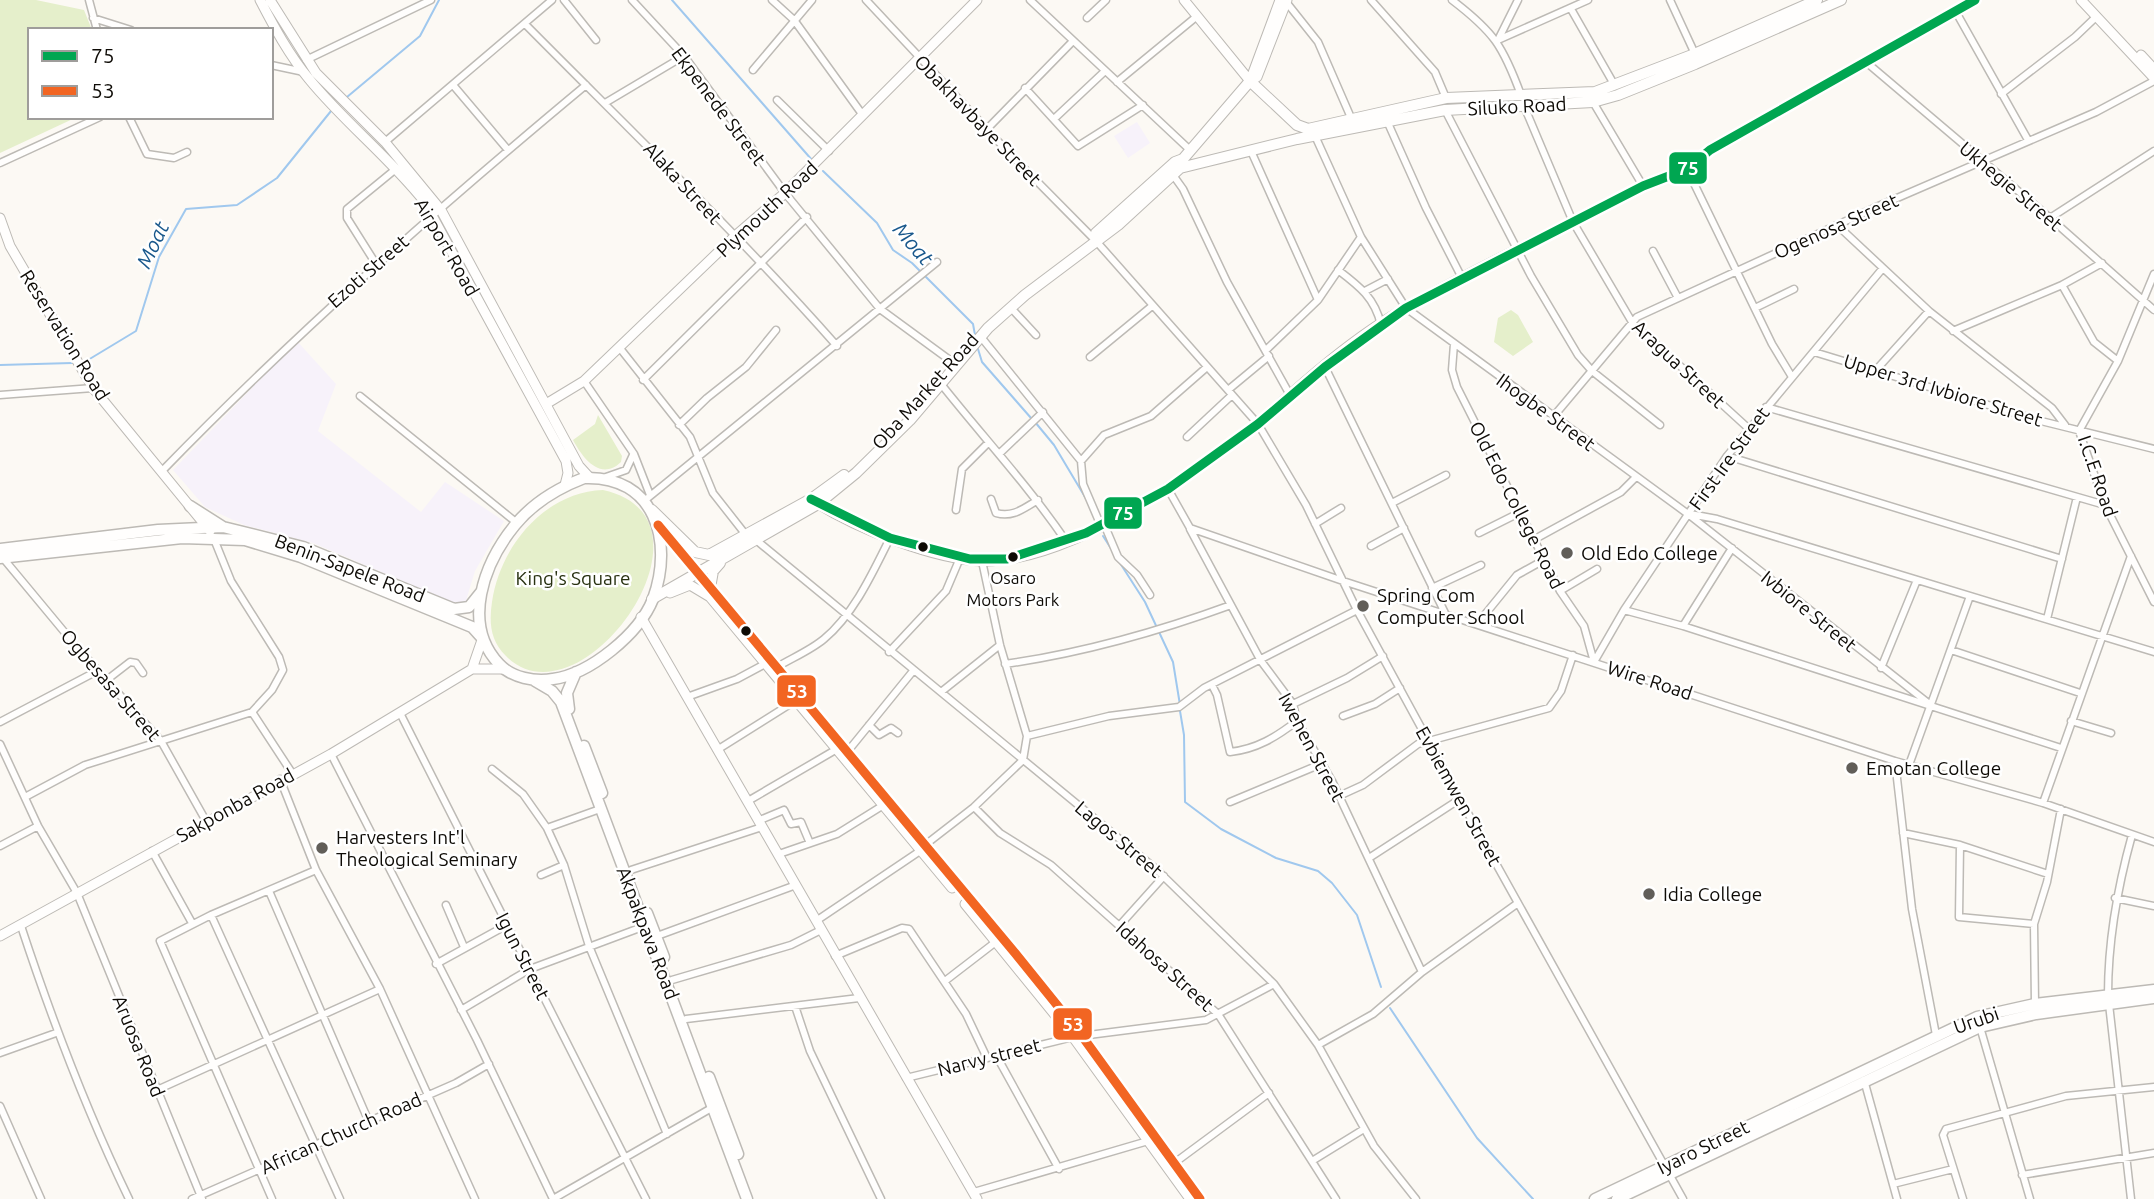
<svg xmlns="http://www.w3.org/2000/svg" width="2154" height="1199" font-family="Ubuntu,sans-serif">
<rect width="100%" height="100%" fill="#fcf9f4"/>
<path fill="#f7f2fa" d="M 1137,122 L 1150,143 L 1128,158 L 1114,136 Z
M 297,341 L 336,384 L 318,431 L 421,512 L 445,482 L 504,521 L 475,571 L 464,607 L 313,543 L 244,525 L 205,507 L 173,470 Z"/>
<path fill="#e5efcb" d="M 0,0 L 36,0 L 84,10 L 92,30 L 30,30 L 30,117 L 77,117 L 0,153 Z
M 1511,310 L 1518,315 L 1533,342 L 1513,356 L 1494,342 L 1498,318 Z
M 598,415 L 622,456 L 621,462 C 600,482 582,457 573,440 L 595,424 Z
M 603,490 C 732,518 581,731 506,656 C 490,641 489,622 492,602 C 500,546 545,492 603,490 Z"/>
<g fill="none" stroke-linecap="round" stroke-linejoin="round">
<path stroke="#a0c8ee" stroke-width="2" d="M 672,0 L 812,160
M 347,97 L 420,36 L 439,0
M 823,171 L 877,223 L 893,250 L 912,263 L 973,324 L 975,335
M 978,349 L 982,362 L 1031,418
M 83,363 L 136,331 L 159,257 L 186,209 L 237,205 L 277,178 L 331,111
M 0,365 L 72,363
M 1035,422 L 1054,445 L 1088,502
M 1103,536 L 1112,550
M 1120,563 L 1145,602 L 1173,662 L 1180,705
M 1180,711 L 1184,735 L 1185,802 L 1221,829 L 1276,858 L 1318,871 L 1332,883 L 1357,915 L 1381,987
M 1390,1008 L 1477,1138 L 1533,1199"/>
<g stroke="#bdbab5" stroke-width="9">
<path id="street" d="M 89,0 L 97,30
M 564,0 L 596,40
M 632,0 L 684,56 L 785,193 L 880,309 L 951,361
M 772,0 L 794,20 L 862,114
M 866,0 L 1010,154 L 1096,241 L 1258,424 L 1306,505 L 1357,610 L 1460,799 L 1683,1199
M 1030,0 L 1190,150
M 1371,0 L 1435,72 L 1446,98
M 1452,0 C 1494,32 1503,46 1521,95
M 1670,0 L 1695,54
M 1287,3 L 1318,42 L 1352,120
M 1571,9 L 1615,86
M 1956,12 L 2028,140
M 93,18 L 131,30
M 1087,18 L 1106,0
M 525,24 C 630,130 738,234 837,346
M 1498,40 L 1588,0
M 1498,40 L 1518,0
M 306,60 L 431,0
M 1866,62 L 2050,218 L 2154,310
M 271,65 L 304,72
M 753,70 L 812,0
M 1117,82 L 1196,17
M 453,85 L 508,150
M 1025,88 L 1078,146 L 1143,105
M 2001,94 L 2075,37 L 2097,16
M 777,100 L 829,151
M 1593,102 L 1643,186
M 605,103 L 684,56
M 1524,106 L 1573,222 L 1632,322 L 1748,428
M 1445,110 L 1531,276 L 1578,355 L 1592,371 L 1660,425
M 1383,112 L 1426,208 L 1462,278
M 129,117 L 147,154 L 174,158 L 187,152
M 1055,118 L 1105,71
M 987,129 L 1073,41
M 1316,138 L 1361,237 L 1406,308 L 1688,514 L 1932,706
M 385,142 L 552,0
M 1251,151 L 1318,300
M 0,163 L 100,117
M 1687,169 L 1772,344 L 1792,377
M 1173,175 L 1183,189 L 1227,282 L 1290,395
M 2050,218 L 2154,151
M 1837,225 L 1929,311 L 2052,408 L 2065,425
M 1653,251 L 1678,298
M 376,264 L 347,218 L 347,209 L 397,168
M 1338,270 C 1359,286 1375,298 1381,325
M 2154,274 L 2118,361 L 2079,431 L 2105,505 L 2154,602
M 2062,285 L 2094,342 L 2118,361
M 1365,291 L 1388,279
M 1011,308 L 1036,335
M 1755,308 L 1794,289
M 1953,331 L 2062,285 L 2102,263
M 981,337 L 1081,461 L 1104,435 L 1151,416 L 1207,367
M 1454,344 L 1452,370 L 1457,387 L 1560,591 L 1584,626 L 1594,662
M 619,347 L 690,437 L 713,493 L 746,535
M 1266,350 L 1318,300 L 1361,237
M 1814,352 L 2041,421 L 2154,449
M 1090,357 L 1152,306
M 1325,367 L 1445,613
M 1876,370 L 1929,311
M 643,380 L 807,217
M 584,381 L 634,454 L 650,495
M 941,384 C 983,437 1027,484 1066,541
M 1228,390 L 1269,356
M 0,395 L 93,388
M 360,396 L 517,523
M 1766,407 L 2105,505
M 1553,417 L 1637,317 L 1874,208 L 2096,112 L 2154,81
M 679,425 L 707,398 L 746,367 L 776,330
M 1187,437 L 1232,395
M 999,454 L 1043,412
M 1727,456 L 2062,559
M 1081,461 L 1083,484 L 1101,526
M 162,471 C 297,332 437,209 586,85
M 606,477 L 626,470 L 633,455
M 1168,489 L 1190,528 L 1343,581 L 1895,761 L 2043,803 L 2154,842
M 991,499 L 996,513 C 1013,518 1024,508 1038,500
M 644,501 L 937,262
M 1392,503 L 1446,475
M 956,510 L 962,469 L 988,443
M 1690,514 L 1717,519 L 2154,652
M 1104,524 L 1118,557 L 1137,575 L 1150,595
M 1315,524 L 1341,508
M 1190,529 L 1261,661 L 1293,704 L 1297,721 L 1332,781 L 1422,972
M 1479,533 L 1521,512
M 1535,539 L 1621,492 L 1636,477
M 756,540 L 1156,869 L 1274,984 L 1318,1045 L 1374,1146 L 1416,1199
M 1371,546 L 1404,528
M 3,558 L 76,646 L 161,741 L 206,821
M 1432,588 L 1481,565
M 1560,591 L 1597,569
M 1624,610 L 1683,626 L 2061,748
M 2047,619 L 2077,497
M 1478,623 L 1517,575 L 1544,560
M 1683,626 L 1732,548
M 1951,650 L 2080,693
M 889,652 L 946,591 L 960,558
M 1594,662 L 1624,610 L 1727,456 L 1883,268
M 1005,664 C 1083,653 1157,632 1231,605
M 777,667 C 792,658 811,650 824,639 C 854,614 873,572 890,538
M 1881,668 L 1917,580
M 108,679 L 130,662 L 136,663 L 143,673
M 1212,685 L 1217,695 L 1230,752 C 1257,749 1276,737 1297,721
M 941,692 L 1000,645
M 687,697 L 737,679 L 765,664
M 1293,704 L 1347,678 L 1383,656
M 252,712 L 292,773
M 400,713 L 646,1199
M 1343,716 L 1375,704 L 1400,688
M 2071,721 L 2111,733
M 0,722 L 99,670
M 869,725 L 879,735 L 891,728 L 898,733
M 1027,736 L 1109,716 L 1179,707 L 1204,688 L 1357,610
M 0,744 L 38,826 L 77,893 L 202,1199
M 717,750 L 795,701
M 848,751 L 913,671
M 331,754 L 477,1040 L 553,1199 L 715,1106
M 1895,761 L 1912,909 L 1936,1035
M 1909,765 L 1970,596
M 492,769 L 523,794 L 547,828 L 564,865 L 589,946 L 667,1134
M 280,779 L 316,870 L 380,989 L 475,1199
M 27,796 L 85,765 L 252,712 L 272,690 L 283,670 L 279,657 L 231,581 L 214,539
M 1339,796 L 1363,785 L 1418,744 L 1549,708 L 1561,691 L 1573,655
M 748,801 L 837,749
M 1230,802 L 1321,764
M 2043,803 L 2131,556
M 974,807 L 1000,833 L 1051,865 L 1218,1014 L 1336,1199
M 760,820 L 784,810 L 791,824 L 801,822 L 809,841
M 547,828 L 600,809
M 1903,833 L 1960,845 L 2048,874
M 925,845 L 974,807 L 1023,760 L 1027,736 L 1000,645 L 982,561
M 1960,845 L 1959,917 L 2034,924
M 0,846 L 38,826
M 152,851 L 192,923
M 779,854 L 837,834 L 882,806
M 1369,858 L 1460,799
M 631,870 L 762,827
M 541,875 L 564,865
M 269,891 L 369,1122
M 2115,898 L 2154,906
M 446,905 L 464,947
M 211,915 L 340,1199
M 816,921 L 920,851
M 1120,925 L 1164,876
M 21,926 C 52,1020 86,1110 129,1199
M 657,936 L 796,885
M 835,956 L 902,928 L 909,929 L 966,1014 L 987,1058
M 436,964 L 507,925
M 672,980 L 791,945 L 821,930
M 945,981 L 997,941
M 2108,995 C 2108,939 2117,889 2132,835
M 2035,1004 L 2034,924 L 2047,882 L 2061,809
M 2109,1004 L 2131,1199
M 795,1006 L 810,1051 L 881,1199
M 461,1010 L 530,969 L 645,926
M 686,1019 L 859,998
M 1980,1027 L 2030,1199
M 1318,1045 L 1373,1014 L 1422,972 L 1518,903
M 0,1053 L 56,1033
M 996,1055 L 1059,1169
M 906,1078 L 1073,1037 L 1206,1020 L 1274,984
M 1864,1080 L 1897,1199
M 157,1090 L 380,989
M 0,1106 L 41,1199
M 1312,1161 L 1364,1129
M 1173,1164 L 1269,1093
M 2022,1175 L 2154,1153
M 1893,1184 L 1953,1169
M 974,1192 L 1148,1141
M 192,1199 L 456,1083 L 489,1064
M 272,1199 L 160,941 L 211,915 L 316,870
M 1963,1199 L 1943,1135 L 1946,1129 L 2066,1096 L 2154,1087"/>
</g>
<g stroke="#bdbab5" stroke-width="11">
<path id="secondary" d="M 260,0 C 274,27 289,55 309,79 C 344,122 389,157 424,201 L 566,461 L 568,473 L 565,485
M 270,0 L 316,73 L 385,142 L 441,210 L 579,466 L 590,478
M 1184,0 L 1250,81
M 2081,0 L 2154,78
M 2141,55 L 2154,69
M 1250,81 L 1257,77 L 1287,0
M 1250,81 L 1280,0
M 0,218 L 10,246 L 93,388 L 210,531
M 546,404 L 584,381 L 734,237 L 785,193 L 977,0
M 815,502 C 856,528 934,560 983,561 C 1058,562 1153,500 1212,457 C 1227,446 1245,436 1259,423 C 1304,381 1355,336 1409,306 C 1480,266 1554,232 1626,194 C 1657,179 1683,172 1710,150 L 1975,0
M 658,525 L 1015,953 L 1082,1036 L 1200,1199
M 670,593 L 690,585 L 710,597 L 952,888
M 641,617 L 977,1199
M 472,669 L 482,640
M 965,904 L 1073,1037 L 1190,1199
M 0,936 L 331,754 L 472,669 L 503,669"/>
</g>
<g stroke="#bdbab5" stroke-width="12">
<path id="primary" d="M 1180,168 L 1297,139 L 1445,110 L 1593,102 L 1618,95 L 1695,64 L 1841,0
M 1096,233 L 1175,162 L 1183,159
M 652,510 L 695,552 L 709,555 L 811,499 L 844,475
M 710,588 L 713,571 L 720,563
M 652,599 L 818,504 L 856,473 L 910,420 L 988,328 L 1025,295 L 1118,225 L 1180,168 L 1183,159 L 1250,81 L 1297,125 L 1308,129 L 1446,98 L 1595,92 L 1692,55 L 1817,0"/>
</g>
<g stroke="#bdbab5" stroke-width="13">
<path id="highway" d="M 584,478 C 655,475 674,541 653,599 C 639,634 590,674 553,679 C 535,682 512,678 499,664 C 461,624 484,563 515,525 C 533,503 558,488 584,478 Z
M 190,506 L 223,527
M 0,549 L 158,530 L 223,527 L 303,547 L 454,609 L 469,607 L 481,592
M 0,558 L 182,538 L 245,540 L 301,557 L 472,627 L 481,637
M 535,681 L 552,691 L 561,702 L 747,1199
M 569,709 L 567,693 L 576,672
M 584,746 L 602,793
M 647,913 L 664,957
M 709,1077 L 738,1154
M 1595,1199 L 1977,1017 L 2035,1004 L 2154,990
M 1617,1199 L 1980,1027 L 2036,1014 L 2154,998"/>
</g>
<use href="#street" stroke="#fffefd" stroke-width="6"/>
<use href="#secondary" stroke="#fffefd" stroke-width="9"/>
<use href="#primary" stroke="#fffefd" stroke-width="10"/>
<use href="#highway" stroke="#fffefd" stroke-width="10"/>
<g stroke="#fff" stroke-width="14">
<path id="bus-1" d="M 811,499 L 890,538 L 970,559 L 1007,559 L 1086,533 L 1168,489 L 1258,424 L 1325,367 L 1406,308 L 1643,186 L 1687,169 L 1710,150 L 1975,0"/>
</g>
<g stroke="#fff" stroke-width="14">
<path id="bus-2" d="M 658,525 L 1015,953 L 1082,1036 L 1200,1199"/>
</g>
<use href="#bus-1" stroke="#00a651" stroke-width="9"/>
<use href="#bus-2" stroke="#f26522" stroke-width="9"/>
</g>
<g fill="#0e0b06" stroke="#fff" stroke-width="2.5">
<circle cx="923" cy="547" r="6"/>
<circle cx="1013" cy="557" r="6"/>
<circle cx="746" cy="631" r="6"/>
</g>
<g fill="#615e59" stroke="#fff" stroke-width="2.5">
<circle cx="1567" cy="553" r="7"/>
<circle cx="1363" cy="606" r="7"/>
<circle cx="1852" cy="768" r="7"/>
<circle cx="322" cy="848" r="7"/>
<circle cx="1649" cy="894" r="7"/>
</g>
<g text-anchor="middle" stroke-width="5" stroke-linejoin="round" paint-order="stroke">
<g font-size="17" fill="#0e0b06" stroke="#fff">
<text x="1013" y="584">Osaro<tspan x="1013" dy="22">Motors Park</tspan></text>
</g>
<g font-size="19" fill="#0e0b06" stroke="#fff">
<text transform="translate(719 106) rotate(53)" y="7">Ekpenede Street</text>
<text transform="translate(1517 106) rotate(-3)" y="7">Siluko Road</text>
<text transform="translate(978 120) rotate(46)" y="7">Obakhavbaye Street</text>
<text transform="translate(683 183) rotate(47)" y="7">Alaka Street</text>
<text transform="translate(2011 186) rotate(40)" y="7">Ukhegie Street</text>
<text transform="translate(767 209) rotate(-43)" y="7">Plymouth Road</text>
<text transform="translate(1836 226) rotate(-24)" y="7">Ogenosa Street</text>
<text transform="translate(447 247) rotate(60)" y="7">Airport Road</text>
<text transform="translate(368 271) rotate(-41)" y="7">Ezoti Street</text>
<text transform="translate(65 335) rotate(58)" y="7">Reservation Road</text>
<text transform="translate(1679 364) rotate(43)" y="7">Aragua Street</text>
<text transform="translate(1943 390) rotate(17)" y="7">Upper 3rd Ivbiore Street</text>
<text transform="translate(925 391) rotate(-48)" y="7">Oba Market Road</text>
<text transform="translate(1546 412) rotate(36)" y="7">Ihogbe Street</text>
<text transform="translate(1729 458) rotate(-54)" y="7">First Ire Street</text>
<text transform="translate(2098 476) rotate(71)" y="7">I.C.E Road</text>
<text transform="translate(1517 505) rotate(63)" y="7">Old Edo College Road</text>
<text transform="translate(350 568) rotate(21)" y="7">Benin-Sapele Road</text>
<text transform="translate(1809 611) rotate(39)" y="7">Ivbiore Street</text>
<text transform="translate(1650 680) rotate(18)" y="7">Wire Road</text>
<text transform="translate(111 685) rotate(49)" y="7">Ogbesasa Street</text>
<text transform="translate(1312 747) rotate(62)" y="7">Iwehen Street</text>
<text transform="translate(1459 796) rotate(61)" y="7">Evbiemwen Street</text>
<text transform="translate(235 805) rotate(-29)" y="7">Sakponba Road</text>
<text transform="translate(1119 839) rotate(40)" y="7">Lagos Street</text>
<text transform="translate(648 933) rotate(69)" y="7">Akpakpava Road</text>
<text transform="translate(523 956) rotate(63)" y="7">Igun Street</text>
<text transform="translate(1165 966) rotate(42)" y="7">Idahosa Street</text>
<text transform="translate(1976 1020) rotate(-19)" y="7">Urubi</text>
<text transform="translate(139 1046) rotate(68)" y="7">Aruosa Road</text>
<text transform="translate(989 1057) rotate(-14)" y="7">Narvy street</text>
<text transform="translate(341 1133) rotate(-24)" y="7">African Church Road</text>
<text transform="translate(1703 1147) rotate(-26)" y="7">Iyaro Street</text>
</g>
<g font-size="19" fill="#0e0b06" stroke="#fff" text-anchor="start">
<text x="1581" y="560">Old Edo College</text>
<text x="1377" y="602">Spring Com<tspan x="1377" dy="22">Computer School</tspan></text>
<text x="1866" y="775">Emotan College</text>
<text x="336" y="844">Harvesters Int'l<tspan x="336" dy="22">Theological Seminary</tspan></text>
<text x="1663" y="901">Idia College</text>
</g>
<g font-size="19" fill="#283111" stroke="#fff">
<text x="573" y="585">King's Square</text>
</g>
<g font-size="21" font-style="italic" fill="#19588c" stroke="#fff">
<text transform="translate(913 244) rotate(49)" y="7">Moat</text>
<text transform="translate(153 245) rotate(-65)" y="7">Moat</text>
</g>
</g>
<g stroke="#fff" stroke-width="2.5">
<rect x="1668" y="151" width="40" height="34" rx="7" fill="#00a651"/>
<rect x="1103" y="496" width="40" height="34" rx="7" fill="#00a651"/>
<rect x="776" y="674" width="41" height="34" rx="7" fill="#f26522"/>
<rect x="1052" y="1007" width="41" height="34" rx="7" fill="#f26522"/>
</g>
<g font-size="19" text-anchor="middle" font-weight="bold" fill="#fff">
<text x="1688" y="175">75</text>
<text x="1123" y="520">75</text>
<text x="797" y="698">53</text>
<text x="1073" y="1031">53</text>
</g>
<rect x="28" y="28" width="245" height="91" fill="#ffffff" stroke="#9f9d9b" stroke-width="2"/>
<rect x="42" y="51" width="35" height="10" fill="#00a651" stroke="#9f9d9b" stroke-width="2"/>
<text x="91" y="63" font-size="21" fill="#0e0b06">75</text>
<rect x="42" y="86" width="35" height="10" fill="#f26522" stroke="#9f9d9b" stroke-width="2"/>
<text x="91" y="98" font-size="21" fill="#0e0b06">53</text>
</svg>
